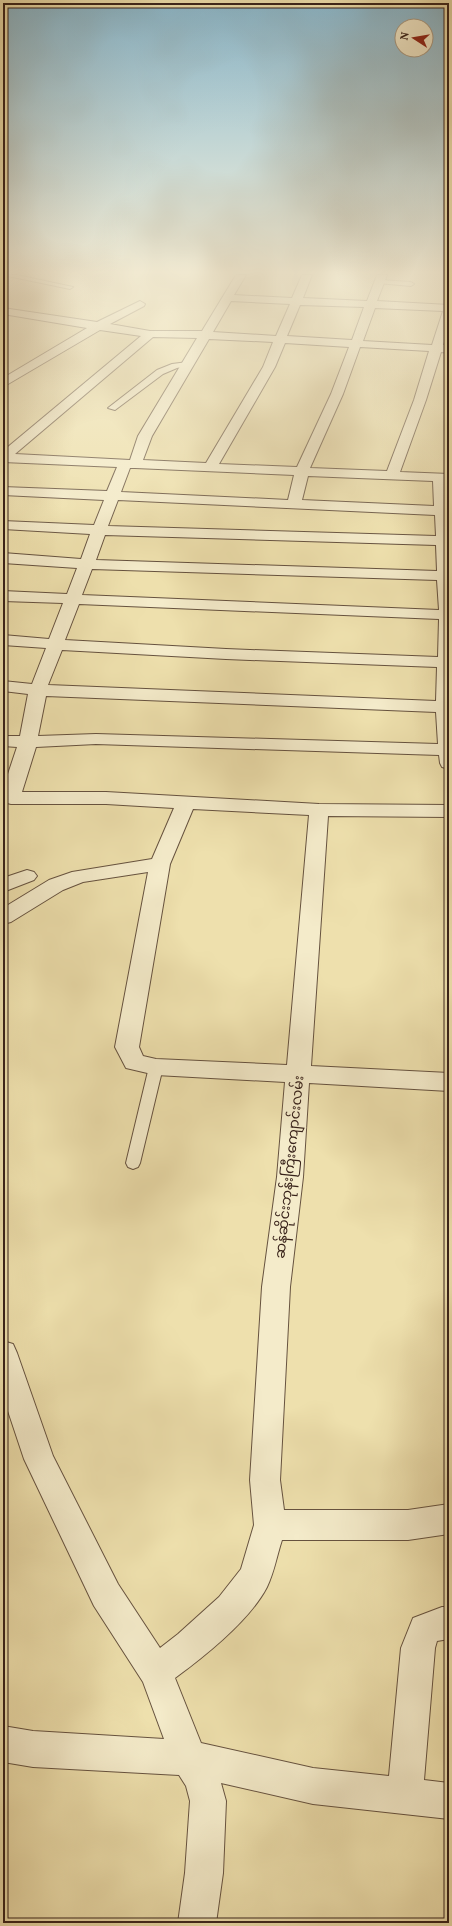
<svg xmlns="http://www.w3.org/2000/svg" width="452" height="1926" font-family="Vollkorn,'Noto Sans Myanmar',serif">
<rect width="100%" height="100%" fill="#eee0ad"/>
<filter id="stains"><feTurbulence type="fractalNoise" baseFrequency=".005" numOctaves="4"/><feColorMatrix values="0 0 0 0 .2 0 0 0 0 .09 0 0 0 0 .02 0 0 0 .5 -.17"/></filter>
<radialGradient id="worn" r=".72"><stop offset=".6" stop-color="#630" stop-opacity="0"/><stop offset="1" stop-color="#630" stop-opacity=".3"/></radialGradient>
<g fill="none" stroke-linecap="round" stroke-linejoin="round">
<g stroke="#66523f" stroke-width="2">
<path id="service" d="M 3,275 L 17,275 L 73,287 L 70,289 Z
M 380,280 L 411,282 L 414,284 L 411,286 L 378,283 L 377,282 Z
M 188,362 L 190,363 L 190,365 L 177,368 L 163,374 L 115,410 L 108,408 L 157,370 L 172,364 Z
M 156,1062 L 161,1063 L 163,1067 L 140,1163 L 138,1167 L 133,1169 L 128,1167 L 126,1163 L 149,1067 L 151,1063 Z"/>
</g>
<g stroke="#66523f" stroke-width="2">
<path id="minor" d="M 236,275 L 246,275 L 234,295 L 292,298 L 302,275 L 312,275 L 303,298 L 367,301 L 377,275 L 387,275 L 377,301 L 449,305 L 449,326 L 443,345 L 449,345 L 449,353 L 441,352 L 426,400 L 400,472 L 449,474 L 449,482 L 447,482 L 449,511 L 449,769 L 442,767 L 440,763 L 439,755 L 96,744 L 36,747 L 22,792 L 106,792 L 319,804 L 449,805 L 449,817 L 328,816 L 311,1066 L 449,1073 L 449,1091 L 309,1083 L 303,1177 L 290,1287 L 280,1480 L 284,1510 L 408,1510 L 449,1504 L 449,1534 L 408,1540 L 282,1540 C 277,1555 274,1573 267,1587 C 250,1620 205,1656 175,1678 L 201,1743 L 313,1768 L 389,1776 L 401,1648 L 413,1618 L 442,1607 L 449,1607 L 449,1639 L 437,1641 L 435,1648 L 424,1780 L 449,1783 L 449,1819 L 313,1804 L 221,1783 L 226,1801 L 223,1873 L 216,1923 L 178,1923 L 185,1873 L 190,1801 L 186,1786 L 179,1775 L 33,1767 L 3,1762 L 3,1726 L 33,1731 L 164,1739 L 143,1682 L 94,1606 L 24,1459 L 3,1396 L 3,1341 L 13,1344 L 17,1353 L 53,1456 L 118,1584 L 160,1648 L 178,1634 L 219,1597 L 241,1569 L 254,1525 L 250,1480 L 262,1287 L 277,1177 L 285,1082 L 156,1075 L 126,1068 L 115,1047 L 148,872 L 83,882 L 63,890 L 11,922 L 3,924 L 3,908 L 49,880 L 72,872 L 152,859 L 174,808 L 106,804 L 11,804 L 3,802 L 3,789 L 17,747 L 3,746 L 3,736 L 20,736 L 28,694 L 3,691 L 3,681 L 32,684 L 46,648 L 3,645 L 3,635 L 49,639 L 63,603 L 3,601 L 3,591 L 67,594 L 77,568 L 3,563 L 3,553 L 81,559 L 90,534 L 3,529 L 3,521 L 94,525 L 104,500 L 3,495 L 3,487 L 107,491 L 117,467 L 3,462 L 3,451 L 141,336 L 100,330 L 3,387 L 3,378 L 87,328 L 3,314 L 3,308 L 97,322 L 140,301 L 145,304 L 144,306 L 110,324 L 150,331 L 202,331 ZM 231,301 L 290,304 L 276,336 L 213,332 ZM 300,305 L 364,307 L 352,340 L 287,336 ZM 375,308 L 443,311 L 432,345 L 363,341 ZM 153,337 L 197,338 L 138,436 L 130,460 L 15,454 ZM 209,339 L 273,342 L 263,367 L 206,463 L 143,460 L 152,436 ZM 285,343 L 349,347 L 331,394 L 297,467 L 219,464 L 275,367 ZM 360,347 L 429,351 L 414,400 L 387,471 L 310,468 L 343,394 ZM 130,468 L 135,468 L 294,475 L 288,500 L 121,492 ZM 308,476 L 433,481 L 434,506 L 302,500 ZM 118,500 L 435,515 L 436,536 L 108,526 ZM 105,535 L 436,545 L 437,571 L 96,560 ZM 92,569 L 437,580 L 439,610 L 82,595 ZM 79,604 L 439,619 L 438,657 L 226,649 L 65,640 ZM 62,650 L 226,659 L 437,667 L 436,701 L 48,685 ZM 46,696 L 436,712 L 438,744 L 96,734 L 38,736 ZM 193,809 L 309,815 L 287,1065 L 156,1059 L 143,1056 L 139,1047 L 170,864 Z
M 27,870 L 34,872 L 37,876 L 34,880 L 3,892 L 3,878 Z"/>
</g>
<use href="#service" fill="#f4ebca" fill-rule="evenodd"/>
<use href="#minor" fill="#f4ebca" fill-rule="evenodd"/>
</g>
<linearGradient id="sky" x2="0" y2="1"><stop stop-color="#89b8ce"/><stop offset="0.5" stop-color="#f7f1da"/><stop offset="1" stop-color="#f7f1da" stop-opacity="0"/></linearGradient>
<rect width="452" height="545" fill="url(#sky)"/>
<g text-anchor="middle" stroke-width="3" stroke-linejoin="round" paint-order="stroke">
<g font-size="14" fill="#38221a" stroke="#f4ebca">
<text transform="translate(289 1167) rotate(-84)" y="5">ဆန်ဆိုင်းဘုန်းကြီးကျောင်းလမ်း</text>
</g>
</g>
<rect width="452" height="1926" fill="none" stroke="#eee0ad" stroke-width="16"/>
<rect x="4" y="4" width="444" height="1918" fill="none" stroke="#38221a" stroke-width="2"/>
<rect x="8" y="8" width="436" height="1910" fill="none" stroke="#38221a"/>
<g transform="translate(414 38) rotate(282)"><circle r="19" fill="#f4ebca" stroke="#a99b84"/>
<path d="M0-3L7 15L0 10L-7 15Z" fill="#8f2418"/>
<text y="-6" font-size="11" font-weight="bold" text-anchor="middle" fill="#38221a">N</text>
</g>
<rect width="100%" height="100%" filter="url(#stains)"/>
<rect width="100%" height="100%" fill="url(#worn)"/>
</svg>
